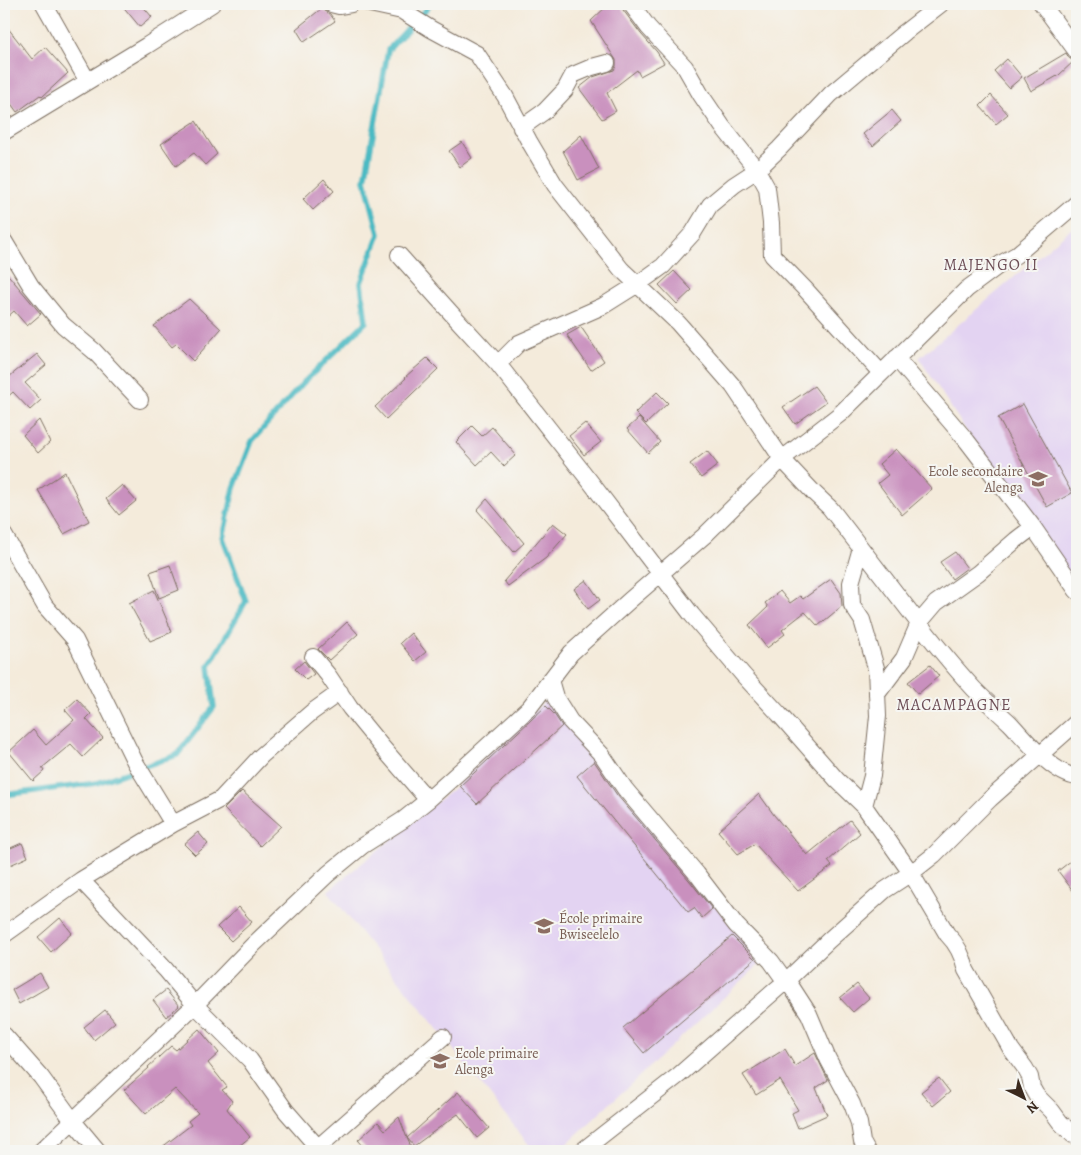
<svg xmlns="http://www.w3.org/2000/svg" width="1081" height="1155" font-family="Alegreya,serif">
<rect width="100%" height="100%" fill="#f6f6f2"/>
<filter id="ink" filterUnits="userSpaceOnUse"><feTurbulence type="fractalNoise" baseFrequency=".02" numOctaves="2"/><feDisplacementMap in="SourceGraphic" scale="10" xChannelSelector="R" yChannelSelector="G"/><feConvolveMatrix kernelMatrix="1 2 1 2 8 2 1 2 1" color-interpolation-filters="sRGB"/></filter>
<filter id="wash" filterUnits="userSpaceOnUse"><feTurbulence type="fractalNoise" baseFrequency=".0096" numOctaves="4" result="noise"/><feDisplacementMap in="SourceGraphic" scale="20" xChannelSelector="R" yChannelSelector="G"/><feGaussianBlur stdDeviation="1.12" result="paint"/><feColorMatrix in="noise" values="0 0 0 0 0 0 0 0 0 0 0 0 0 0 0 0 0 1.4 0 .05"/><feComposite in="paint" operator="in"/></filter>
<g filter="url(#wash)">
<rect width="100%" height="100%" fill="#f4ebdb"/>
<path fill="#e3d3f2" d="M 1077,224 L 1077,601 L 919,358 Z
M 546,700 L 763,961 L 559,1151 L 534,1151 L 328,891 L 453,789 Z"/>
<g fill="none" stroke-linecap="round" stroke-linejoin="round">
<path stroke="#4bbac3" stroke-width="5.5" d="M 4,795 L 97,783 L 177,755 L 214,707 L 209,666 L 246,601 L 223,538 L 234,488 L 252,441 L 303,383 L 366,322 L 361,283 L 379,234 L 365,180 L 388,50 L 431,4"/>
</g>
<g id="blocks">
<path fill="#c990be" d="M 121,4 L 141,4 L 152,17 L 140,27 Z
M 609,4 L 621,4 L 623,10 L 641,34 L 657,52 L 664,63 L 640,76 L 637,70 L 607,93 L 616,111 L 602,119 L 579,88 L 593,77 L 614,70 L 616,66 L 616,60 L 612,54 L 591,21 Z
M 322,8 L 324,11 L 330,14 L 335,21 L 304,42 L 296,29 Z
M 4,23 L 32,59 L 45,47 L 68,73 L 42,97 L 40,95 L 17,112 L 4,94 Z
M 1066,53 L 1069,58 L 1074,61 L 1059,75 L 1031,91 L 1024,78 Z
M 1007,59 L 1022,77 L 1009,88 L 994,71 Z
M 991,95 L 1008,114 L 996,124 L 980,106 Z
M 892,110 L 901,121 L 873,146 L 863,134 Z
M 196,121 L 217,154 L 205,165 L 194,153 L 176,166 L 161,144 Z
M 581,135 L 599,169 L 578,180 L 563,151 Z
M 462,142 L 472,158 L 460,167 L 449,151 Z
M 324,179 L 334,191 L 313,210 L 303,199 Z
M 4,270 L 41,314 L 27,326 L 14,311 L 4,320 Z
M 674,271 L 692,290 L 677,304 L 659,285 Z
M 189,299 L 221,329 L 193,361 L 176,344 L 172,347 L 154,326 Z
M 581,327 L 604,361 L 591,370 L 567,335 Z
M 37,354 L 46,365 L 25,383 L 41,400 L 30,410 L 13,392 L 4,400 L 4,381 Z
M 427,358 L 438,369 L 386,419 L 375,407 L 406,378 L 405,377 Z
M 814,386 L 826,402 L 795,424 L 783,407 Z
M 657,392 L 668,403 L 646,424 L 635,413 Z
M 1023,404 L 1072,493 L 1047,507 L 998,418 Z
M 639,418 L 660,442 L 648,453 L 627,429 Z
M 39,420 L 50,442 L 38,453 L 23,435 Z
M 585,423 L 601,442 L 584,455 L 569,436 Z
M 472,426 L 482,436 L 492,427 L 516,455 L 504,466 L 491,452 L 477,465 L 456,442 Z
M 896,449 L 932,489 L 902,515 L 878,483 L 888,475 L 879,464 Z
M 707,451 L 718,465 L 701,478 L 690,464 Z
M 65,472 L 89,521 L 64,534 L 38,490 Z
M 122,485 L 136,501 L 119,515 L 106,499 Z
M 487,499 L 524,543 L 514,552 L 477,510 Z
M 553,523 L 567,534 L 546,558 L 508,586 L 504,581 Z
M 955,552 L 967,568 L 952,579 L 940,562 Z
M 170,565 L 179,590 L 159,598 L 150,572 Z
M 831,579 L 841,593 L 842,606 L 818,626 L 805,612 L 782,630 L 785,634 L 767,648 L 749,625 L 768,607 L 765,603 L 780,591 L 790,603 L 800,596 L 803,599 Z
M 586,580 L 600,600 L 588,609 L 574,589 Z
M 154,590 L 172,632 L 150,641 L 129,603 Z
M 347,622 L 358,634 L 329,660 L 318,649 Z
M 411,633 L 426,652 L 415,661 L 400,643 Z
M 304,661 L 314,674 L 306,680 L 295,669 Z
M 930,665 L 939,676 L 918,694 L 908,682 Z
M 77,699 L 91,714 L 86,719 L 103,738 L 83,757 L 71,744 L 42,768 L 44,771 L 33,781 L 9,752 L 33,730 L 46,745 L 74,720 L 65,710 Z
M 546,706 L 554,714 L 562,726 L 477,804 L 460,786 Z
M 594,761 L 617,795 L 689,880 L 712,909 L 702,918 L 694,908 L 688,912 L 577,776 Z
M 242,791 L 281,826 L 260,846 L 224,809 Z
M 759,794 L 774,815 L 807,855 L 850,820 L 860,833 L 828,861 L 832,866 L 798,891 L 755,844 L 738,854 L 718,831 Z
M 198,832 L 208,844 L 195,855 L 184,844 Z
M 22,843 L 28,857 L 10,865 L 4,851 Z
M 1077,856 L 1077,896 L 1058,871 Z
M 239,907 L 252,922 L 231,941 L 217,927 Z
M 60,918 L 72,933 L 51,952 L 38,937 Z
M 732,936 L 755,959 L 644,1053 L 623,1028 Z
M 40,973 L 48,987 L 19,1004 L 12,990 Z
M 857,984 L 869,998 L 853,1012 L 840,998 Z
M 166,990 L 179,1006 L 166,1017 L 153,1000 Z
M 105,1010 L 115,1022 L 94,1040 L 84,1027 Z
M 199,1029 L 219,1053 L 208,1063 L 227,1087 L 222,1090 L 232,1101 L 227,1109 L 250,1137 L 233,1151 L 157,1151 L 191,1125 L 188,1121 L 198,1113 L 175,1089 L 146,1114 L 124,1090 L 149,1068 L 148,1067 L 171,1046 L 176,1050 Z
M 785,1049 L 795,1066 L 815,1053 L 828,1080 L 816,1088 L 827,1115 L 798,1128 L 792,1113 L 798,1110 L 780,1080 L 756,1095 L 743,1075 Z
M 939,1078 L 950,1092 L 933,1106 L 921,1092 Z
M 458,1092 L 489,1128 L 477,1138 L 458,1114 L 414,1146 L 407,1138 L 413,1151 L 368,1151 L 358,1140 L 378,1122 L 385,1130 L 399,1117 L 407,1138 Z"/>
</g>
</g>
<g filter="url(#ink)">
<use href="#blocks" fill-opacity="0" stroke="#7c6e60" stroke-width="1"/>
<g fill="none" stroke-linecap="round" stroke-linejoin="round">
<g stroke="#7c6e60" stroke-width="18">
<path id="street" d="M 44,4 L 87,80
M 331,4 L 339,6 L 351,4
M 370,4 L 402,11 L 431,29 L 477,54 L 505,96 L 529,141 L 555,185 L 621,269 L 678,323 L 733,386 L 782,459 L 814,493 L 830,508 C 857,543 884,578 911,613 C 931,639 952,665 974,689 C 986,701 998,712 1010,723 C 1026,740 1053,774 1077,777
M 631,4 L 648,27 L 685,67 L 701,95 L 722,126 L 757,170 L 767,188 L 771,223 L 772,255 L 806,290 L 881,373
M 1042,4 L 1077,52
M 521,128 L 545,111 L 565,90 L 573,75 L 592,67 L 607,63
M 4,132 L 146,46 L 212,4
M 4,241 L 31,286 L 63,325 L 94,351 L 140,400
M 399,255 L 451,313 L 498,364 L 589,480 L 692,615 L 744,676 L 779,714 L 837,780 L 864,806 L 911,873 L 947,934 C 958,945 963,956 966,970 L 1011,1049 L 1025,1068 L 1030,1077 L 1032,1088 L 1036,1095 L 1052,1111 L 1060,1122 L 1073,1135
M 896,358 L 967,441 L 1033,527 L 1077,591
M 498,364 L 519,343 L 603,306 L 638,284 L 663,266 L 693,233 L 710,205 L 734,185 L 757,170 L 779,149 L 831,94 L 905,32 L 941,4
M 4,535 L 45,606 L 75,640 L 135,762 L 173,824
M 861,548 L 851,583 L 852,605 L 862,620 L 876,668 L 878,716 L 872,776 L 864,806
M 313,657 L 328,675 L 350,708 L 382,747 L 428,800
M 550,680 L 555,697 L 570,721 L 602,755 L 625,789 L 697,874 L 736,925 L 771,961 L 781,975 L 787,980 L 809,1014 L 828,1059 L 852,1104 L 859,1123 L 862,1142 L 867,1151
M 877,694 L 904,658 L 919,623 L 936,603 L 978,573 L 1016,540 L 1033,527
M 81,880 L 166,970 L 195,1005 L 250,1060 L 286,1111 L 321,1151
M 4,935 L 81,880 L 173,824 L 221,799 L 261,756 L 312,712 L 340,692
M 4,1035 L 41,1077 L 73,1121 L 98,1151
M 41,1151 L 195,1005 L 253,945 L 328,874 L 362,846 L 403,820 L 428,800 L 468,764 L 529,708 L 571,653 L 630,600 L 704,536 L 782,459 L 840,414 L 967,289 L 1002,263 L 1016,255 L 1077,203
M 314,1151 L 443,1037
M 582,1151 L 679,1075 L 787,980 L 829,940 L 885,890 L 911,873 L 934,855 L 990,799 L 1077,722"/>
</g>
<use href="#street" stroke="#fff" stroke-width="16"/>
</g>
</g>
<defs>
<g id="school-bare" transform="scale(1.5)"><path d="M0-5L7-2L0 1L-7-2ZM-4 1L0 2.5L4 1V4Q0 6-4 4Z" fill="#8d6e63" stroke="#f6f6f2" stroke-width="2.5" paint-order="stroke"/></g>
</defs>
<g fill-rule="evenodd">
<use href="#school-bare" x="1038" y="479"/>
<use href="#school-bare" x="544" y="926"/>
<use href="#school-bare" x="440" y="1061"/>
</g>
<g text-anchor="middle" stroke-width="4" stroke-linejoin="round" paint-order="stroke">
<g font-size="14" fill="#785e54" stroke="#f6f6f2" text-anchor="start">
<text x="1023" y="476" text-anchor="end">Ecole secondaire<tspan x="1023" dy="16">Alenga</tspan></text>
<text x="559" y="923">École primaire<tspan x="559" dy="16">Bwiseelelo</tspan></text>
<text x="455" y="1058">Ecole primaire<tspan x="455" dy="16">Alenga</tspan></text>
</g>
<g font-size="16" letter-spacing="1" fill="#6d4e56" stroke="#f6f6f2">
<text x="991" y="270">MAJENGO II</text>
<text x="954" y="710">MACAMPAGNE</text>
</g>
</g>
<rect width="1081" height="1155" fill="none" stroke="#f6f6f2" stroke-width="20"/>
<g transform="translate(1024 1098) rotate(138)" stroke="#f6f6f2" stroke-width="4" paint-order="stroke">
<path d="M0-4L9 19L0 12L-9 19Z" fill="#3b2a1e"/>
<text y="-8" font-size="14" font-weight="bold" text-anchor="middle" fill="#3b2a1e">N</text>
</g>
</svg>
